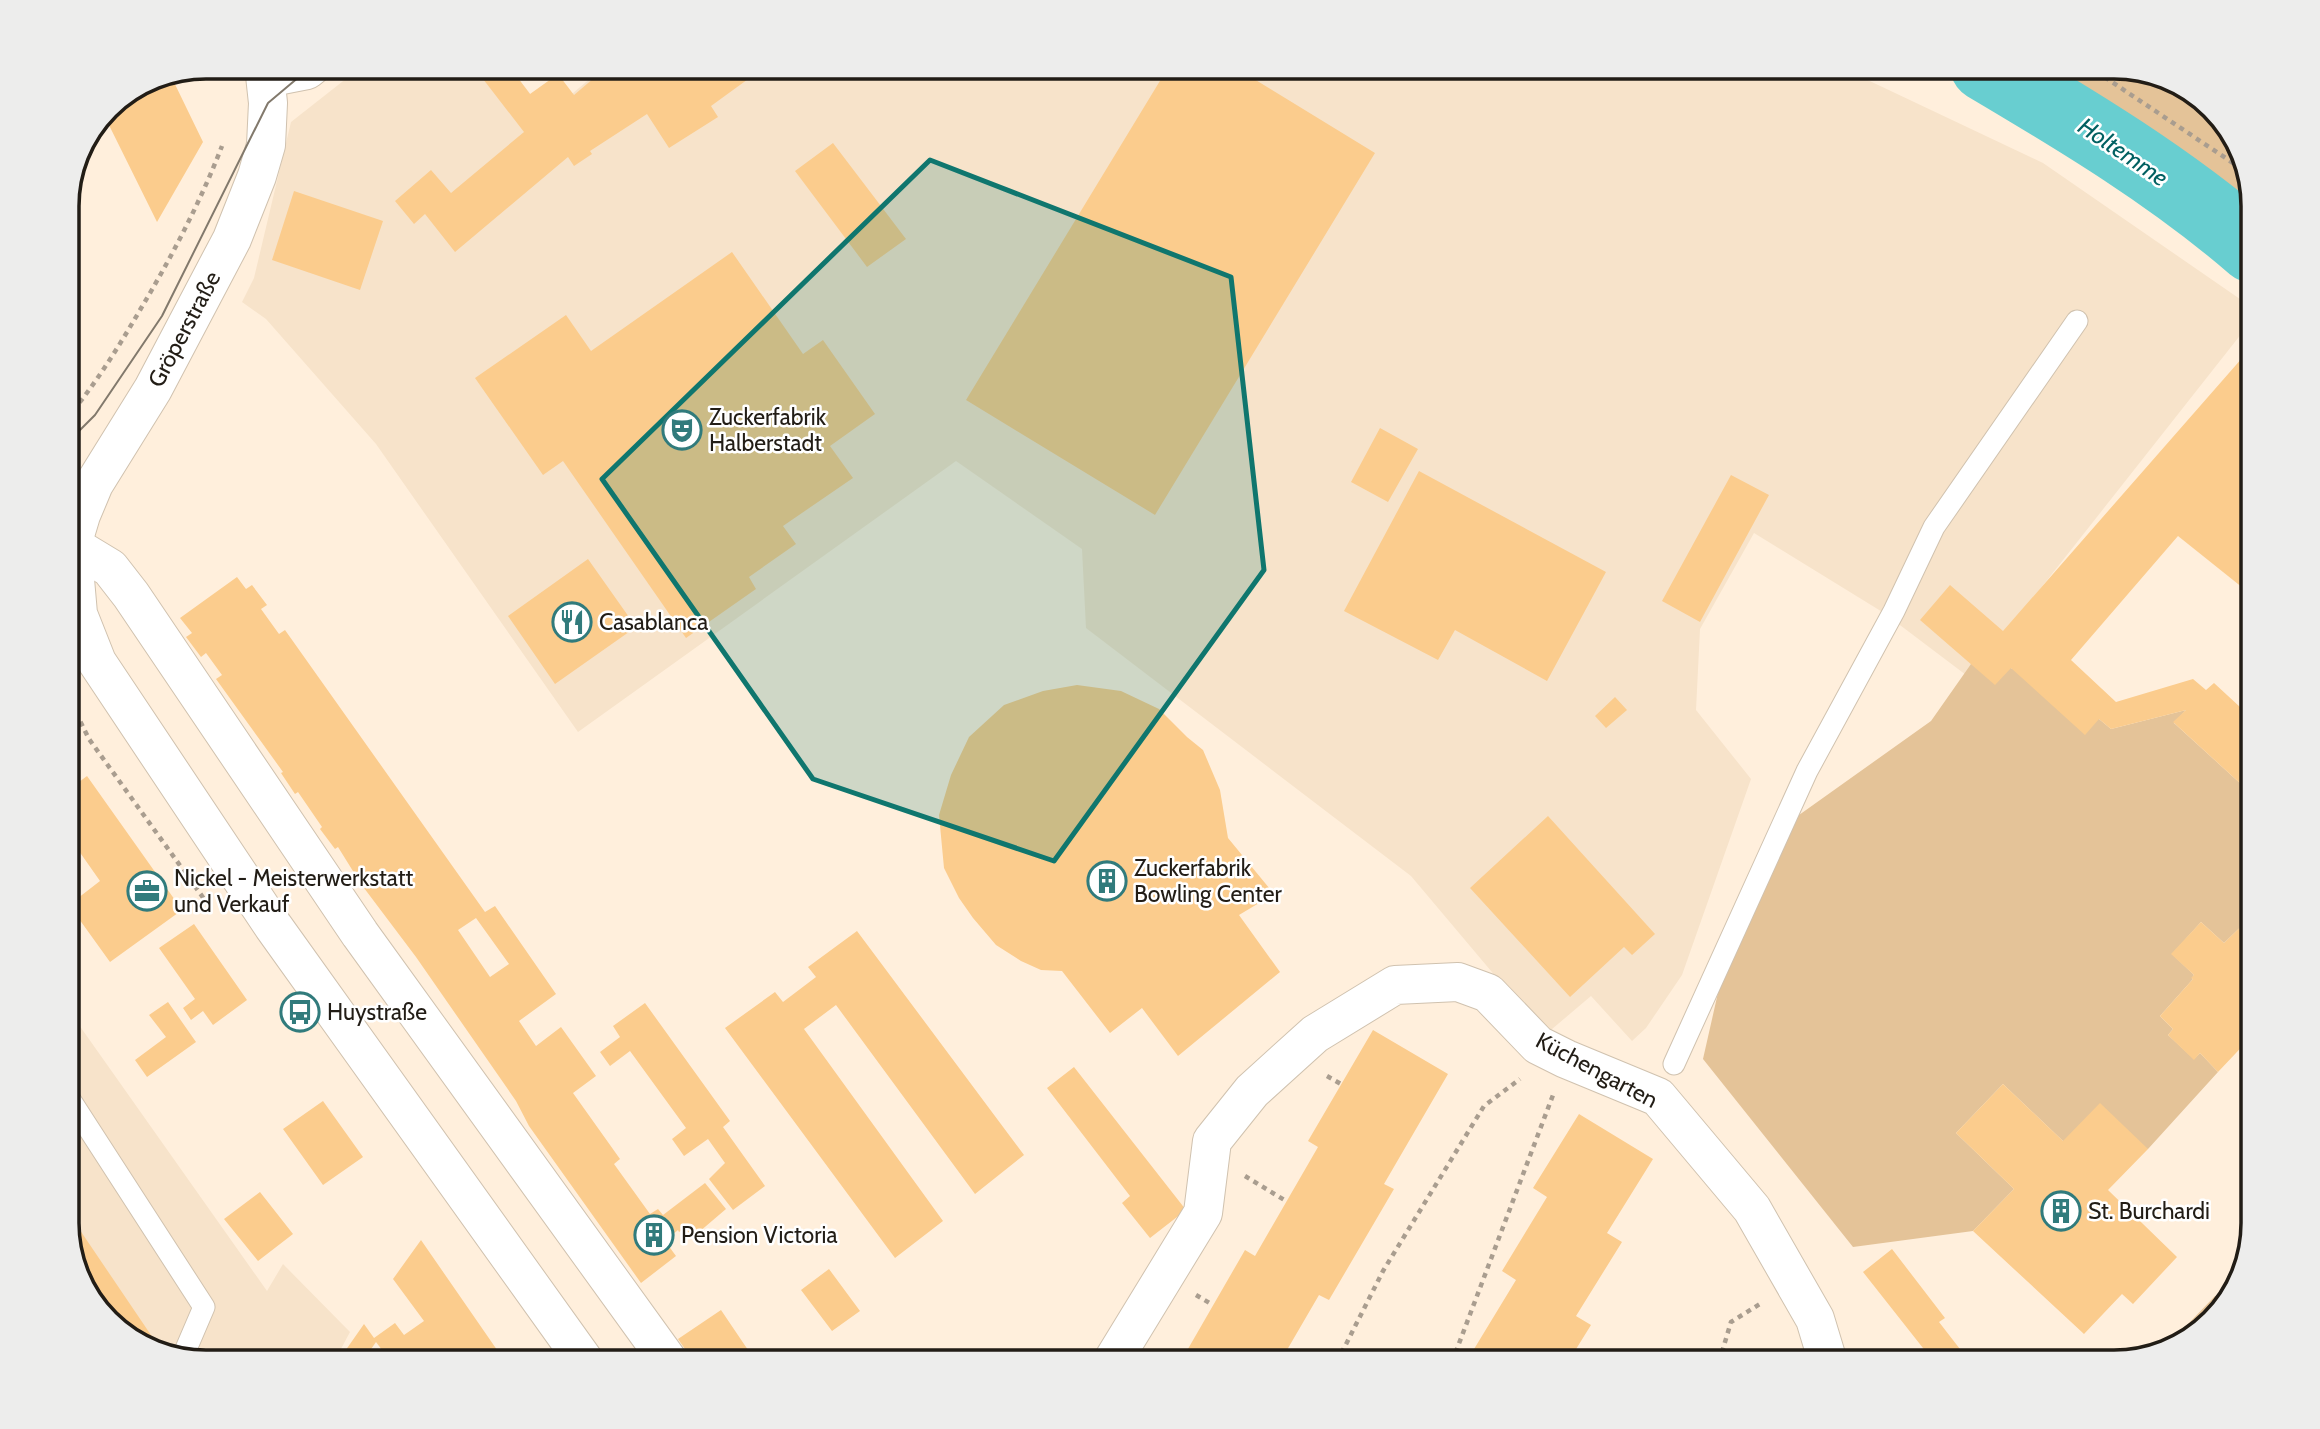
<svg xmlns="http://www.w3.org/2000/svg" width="2320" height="1429" font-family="Cabin,sans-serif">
<rect width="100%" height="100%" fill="#ffefdc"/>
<path fill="#f7e3ca" d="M 605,66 L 1838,66 L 2043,163 L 2253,308 L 2253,319 L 1970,678 L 1884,613 L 1754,533 L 1700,629 L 1696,710 L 1751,779 L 1682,975 L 1646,1028 L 1632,1041 L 1591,996 L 1545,1035 L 1411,876 L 1086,628 L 1082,549 L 956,461 L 578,732 L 376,444 L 266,319 L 242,302 L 254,278 L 291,122 L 361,67 L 509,67 L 547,115 Z
M 67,1008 L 267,1291 L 283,1264 L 350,1332 L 334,1362 L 206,1362 L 136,1344 L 85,1293 L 67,1232 Z"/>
<path fill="#e4c398" d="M 2047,67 L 2114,67 L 2184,85 L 2235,136 L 2253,197 L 2253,209 L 2244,200 L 2089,90 Z
M 1971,664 L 2011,668 L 2099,719 L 2111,729 L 2186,710 L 2174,723 L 2253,795 L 2253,915 L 2224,943 L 2201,922 L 2172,954 L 2194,975 L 2192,978 L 2193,979 L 2160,1016 L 2173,1029 L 2168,1035 L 2194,1059 L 2200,1053 L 2218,1072 L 2148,1149 L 2063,1141 L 2003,1084 L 1956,1133 L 2014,1189 L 1973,1231 L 1853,1247 L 1703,1059 L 1722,975 L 1792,820 L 1931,721 Z
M 2215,1296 L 2223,1304 L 2184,1344 L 2164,1349 Z"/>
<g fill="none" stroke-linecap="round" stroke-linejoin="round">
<path stroke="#68ced0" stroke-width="70" d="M 1985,66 C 2078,121 2171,177 2253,248"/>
</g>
<path fill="#fbcc8d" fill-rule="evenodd" d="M 473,66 L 509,66 L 530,94 L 558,74 L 574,95 L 608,66 L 766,66 L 711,106 L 718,117 L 669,148 L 647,114 L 590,151 L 592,154 L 574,166 L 568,157 L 455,252 L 425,214 L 414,224 L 395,201 L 431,170 L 451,193 L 524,132 Z
M 1169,66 L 1233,66 L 1375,153 L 1155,515 L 966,400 Z
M 170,74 L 203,142 L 157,222 L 103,113 L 108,107 L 153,77 Z
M 833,143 L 906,239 L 867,267 L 795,171 Z
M 294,191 L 383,221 L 360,290 L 272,260 Z
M 732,252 L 803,354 L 823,340 L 875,414 L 830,446 L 853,478 L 783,526 L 796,544 L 749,577 L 756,589 L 686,638 L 563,461 L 543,475 L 475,378 L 566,315 L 591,351 Z
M 2250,349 L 2253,352 L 2253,596 L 2178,536 L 2071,660 L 2116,702 L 2193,679 L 2206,690 L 2214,683 L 2253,719 L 2253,795 L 2173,722 L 2186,710 L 2111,729 L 2099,719 L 2085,735 L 2011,668 L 1995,685 L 1920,620 L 1950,585 L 2003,631 Z
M 1380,428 L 1418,449 L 1388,502 L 1351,482 Z
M 1419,471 L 1606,572 L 1547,681 L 1455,630 L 1438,660 L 1344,611 Z
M 1731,475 L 1769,495 L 1700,622 L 1662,601 Z
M 588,559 L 636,627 L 555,684 L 508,616 Z
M 237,577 L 246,589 L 252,585 L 267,605 L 261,609 L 279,634 L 285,630 L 485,912 L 495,906 L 556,994 L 519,1021 L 536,1046 L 561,1027 L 596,1076 L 573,1093 L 620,1159 L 614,1164 L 650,1214 L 658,1209 L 663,1215 L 705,1183 L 726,1209 L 692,1238 L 685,1228 L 679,1232 L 678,1230 L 665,1241 L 676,1256 L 641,1283 L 529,1126 L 516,1101 L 416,957 L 361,884 L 338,847 L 335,849 L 320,829 L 322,827 L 298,792 L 295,794 L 281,773 L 283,772 L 216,679 L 222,675 L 206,653 L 201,657 L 186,637 L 192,633 L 180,618 ZM 476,918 L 509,964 L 490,977 L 458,930 Z
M 1077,685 L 1121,691 L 1159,709 L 1187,737 L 1203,750 L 1220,790 L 1228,838 L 1274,894 L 1239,915 L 1280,972 L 1178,1056 L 1142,1008 L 1110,1033 L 1062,971 L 1041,970 L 1021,961 L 996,945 L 973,918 L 959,898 L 944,868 L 939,815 L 951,775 L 969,737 L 1004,705 L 1043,691 Z
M 1615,697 L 1627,710 L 1606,728 L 1595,716 Z
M 87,776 L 182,910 L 110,962 L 69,905 L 100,881 L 67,834 L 67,818 L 76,811 L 67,799 L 67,791 Z
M 1548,816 L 1655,934 L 1632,955 L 1624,947 L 1570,997 L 1470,888 Z
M 2253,915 L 2253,1035 L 2218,1072 L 2200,1053 L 2194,1060 L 2168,1035 L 2173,1029 L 2160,1016 L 2193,979 L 2191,978 L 2194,975 L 2171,954 L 2201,922 L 2224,943 Z
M 194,924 L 247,1000 L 213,1025 L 203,1011 L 191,1020 L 183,1008 L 195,999 L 159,948 Z
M 857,931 L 1024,1155 L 975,1194 L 836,1005 L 804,1029 L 943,1221 L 895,1258 L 725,1028 L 775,992 L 783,1002 L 816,977 L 808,967 Z
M 168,1002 L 196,1042 L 147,1077 L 135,1060 L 166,1037 L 149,1015 Z
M 645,1003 L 730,1121 L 723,1127 L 765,1186 L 733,1210 L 709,1179 L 725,1163 L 708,1139 L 684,1156 L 672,1139 L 686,1128 L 630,1051 L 610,1066 L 600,1052 L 620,1037 L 613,1026 Z
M 1373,1030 L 1448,1074 L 1384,1184 L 1394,1189 L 1329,1300 L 1319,1295 L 1280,1362 L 1184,1362 L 1181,1361 L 1245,1250 L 1255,1256 L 1318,1147 L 1308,1141 Z
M 1074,1067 L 1186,1210 L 1150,1238 L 1122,1203 L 1130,1196 L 1047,1088 Z
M 2003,1084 L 2063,1141 L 2100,1103 L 2148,1149 L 2108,1190 L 2177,1257 L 2133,1304 L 2122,1294 L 2084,1334 L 1973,1231 L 2014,1189 L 1956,1133 Z
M 323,1101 L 363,1157 L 323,1185 L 283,1129 Z
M 1579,1114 L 1653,1159 L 1607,1233 L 1622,1242 L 1576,1316 L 1591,1325 L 1568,1362 L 1484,1362 L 1471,1354 L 1516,1280 L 1502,1271 L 1547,1197 L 1533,1188 Z
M 260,1192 L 293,1234 L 258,1261 L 224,1219 Z
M 67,1211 L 155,1341 L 151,1348 L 136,1344 L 85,1293 L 67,1232 Z
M 421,1240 L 504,1360 L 501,1362 L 451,1362 L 445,1355 L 434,1362 L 391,1362 L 376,1342 L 362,1362 L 356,1362 L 343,1354 L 364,1324 L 374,1338 L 395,1323 L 404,1335 L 424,1321 L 393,1279 Z
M 1892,1249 L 1945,1318 L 1939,1322 L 1970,1362 L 1934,1362 L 1863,1272 Z
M 829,1269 L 860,1311 L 832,1331 L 801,1290 Z
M 721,1310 L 746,1347 L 757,1362 L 694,1362 L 678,1339 Z"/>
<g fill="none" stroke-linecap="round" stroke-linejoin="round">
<g stroke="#d0c2af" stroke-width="23">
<path id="service" d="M 1674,1064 L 1807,771 L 1894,611 L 1934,527 L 2077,321
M 67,1095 L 204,1307 L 183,1356"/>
</g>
<g stroke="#d0c2af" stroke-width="40">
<path id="minor" d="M 266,78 L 307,70 L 312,66
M 72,545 L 110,568 L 131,595 L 360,934 L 669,1362
M 1112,1362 L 1203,1213 L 1212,1141 L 1252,1091 L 1315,1034 L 1395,985 L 1458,982 L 1488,993 L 1538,1045 L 1566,1059 L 1658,1097 L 1752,1209 L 1815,1319 L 1828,1362"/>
</g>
<g stroke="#d0c2af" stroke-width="40">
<path id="secondary" d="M 264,66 L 268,103 L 266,145 L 257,176 L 232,239 L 153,389 L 94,484 L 81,515 L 72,545 L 78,614 L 97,662 L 273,926 L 585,1362"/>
</g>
<path stroke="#a99d8f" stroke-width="4.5" stroke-dasharray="5 5" stroke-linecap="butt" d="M 2088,66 L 2245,171
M 67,418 C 95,385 118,348 140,310 C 171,258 200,203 222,146
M 67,695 L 89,739 L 207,903
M 1327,1076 L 1341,1084
M 1245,1176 L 1286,1201
M 1196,1295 L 1213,1305
M 1337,1362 L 1383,1271 L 1484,1106 L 1520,1079
M 1452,1362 L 1553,1095
M 1719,1362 L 1731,1322 L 1763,1302"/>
<use href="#service" stroke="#fff" stroke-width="21"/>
<use href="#minor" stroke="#fff" stroke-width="38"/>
<use href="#secondary" stroke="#fff" stroke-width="38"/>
<path stroke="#82796c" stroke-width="2" d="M 67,443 L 95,415 L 162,316 L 268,103 L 312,66"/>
</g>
<path fill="#0f766e" fill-opacity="0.2" stroke="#0f766e" stroke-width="5" stroke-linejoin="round" d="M 930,160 L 1231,277 L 1264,570 L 1054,861 L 813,779 L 602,479 Z"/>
<defs>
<g id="theatre-ring" transform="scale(2.0125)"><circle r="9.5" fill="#fff" stroke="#317b7c" stroke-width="1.5"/><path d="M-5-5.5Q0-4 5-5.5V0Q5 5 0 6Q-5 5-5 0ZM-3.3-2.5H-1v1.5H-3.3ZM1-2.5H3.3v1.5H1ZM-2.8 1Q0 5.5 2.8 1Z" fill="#317b7c"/></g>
<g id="restaurant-ring" transform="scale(2.0125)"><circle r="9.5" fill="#fff" stroke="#317b7c" stroke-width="1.5"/><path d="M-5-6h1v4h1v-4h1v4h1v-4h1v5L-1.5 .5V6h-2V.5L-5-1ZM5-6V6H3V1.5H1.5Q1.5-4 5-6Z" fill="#317b7c"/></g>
<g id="building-ring" transform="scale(2.0125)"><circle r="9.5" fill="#fff" stroke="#317b7c" stroke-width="1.5"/><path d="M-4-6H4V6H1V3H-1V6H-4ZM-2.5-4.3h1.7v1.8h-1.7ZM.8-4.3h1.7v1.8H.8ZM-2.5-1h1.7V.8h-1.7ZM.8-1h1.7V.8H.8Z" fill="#317b7c"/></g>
<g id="office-ring" transform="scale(2.0125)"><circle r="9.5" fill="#fff" stroke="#317b7c" stroke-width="1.5"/><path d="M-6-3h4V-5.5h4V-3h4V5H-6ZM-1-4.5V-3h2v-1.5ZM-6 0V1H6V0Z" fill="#317b7c"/></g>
<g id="bus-ring" transform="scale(2.0125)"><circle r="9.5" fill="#fff" stroke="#317b7c" stroke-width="1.5"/><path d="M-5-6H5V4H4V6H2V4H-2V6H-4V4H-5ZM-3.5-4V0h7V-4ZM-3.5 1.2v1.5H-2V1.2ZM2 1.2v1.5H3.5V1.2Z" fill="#317b7c"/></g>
</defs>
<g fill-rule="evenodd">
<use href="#theatre-ring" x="682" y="430"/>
<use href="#restaurant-ring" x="572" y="622"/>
<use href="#building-ring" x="1107" y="881"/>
<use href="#office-ring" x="147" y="891"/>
<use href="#bus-ring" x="300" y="1012"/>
<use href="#building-ring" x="2061" y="1211"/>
<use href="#building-ring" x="654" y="1235"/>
</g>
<g text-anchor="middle" stroke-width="5" stroke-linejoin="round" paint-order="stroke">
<g font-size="23" fill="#221d16" stroke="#fff">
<text transform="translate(184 329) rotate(-62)" y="8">Gröperstraße</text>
<text transform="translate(1597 1070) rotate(28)" y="8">Küchengarten</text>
</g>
<g font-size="23" fill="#221d16" stroke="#fff" text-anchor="start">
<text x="709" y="425">Zuckerfabrik<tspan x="709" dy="26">Halberstadt</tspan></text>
<text x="599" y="630">Casablanca</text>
<text x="1134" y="876">Zuckerfabrik<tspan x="1134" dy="26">Bowling Center</tspan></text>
<text x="174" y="886">Nickel - Meisterwerkstatt<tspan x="174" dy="26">und Verkauf</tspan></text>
<text x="327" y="1020">Huystraße</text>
<text x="2088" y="1219">St. Burchardi</text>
<text x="681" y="1243">Pension Victoria</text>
</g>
<g font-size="24" font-style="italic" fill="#016061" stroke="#fff">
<text transform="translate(2123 152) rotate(34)" y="8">Holtemme</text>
</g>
</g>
<path d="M0 0H2320V1429H0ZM206 79H2114A127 127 0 0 1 2241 206V1223A127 127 0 0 1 2114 1350H206A127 127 0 0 1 79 1223V206A127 127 0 0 1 206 79Z" fill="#ededec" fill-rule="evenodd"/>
<path fill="none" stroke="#221d16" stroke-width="3.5" d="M206 79H2114A127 127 0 0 1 2241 206V1223A127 127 0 0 1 2114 1350H206A127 127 0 0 1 79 1223V206A127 127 0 0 1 206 79Z"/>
</svg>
